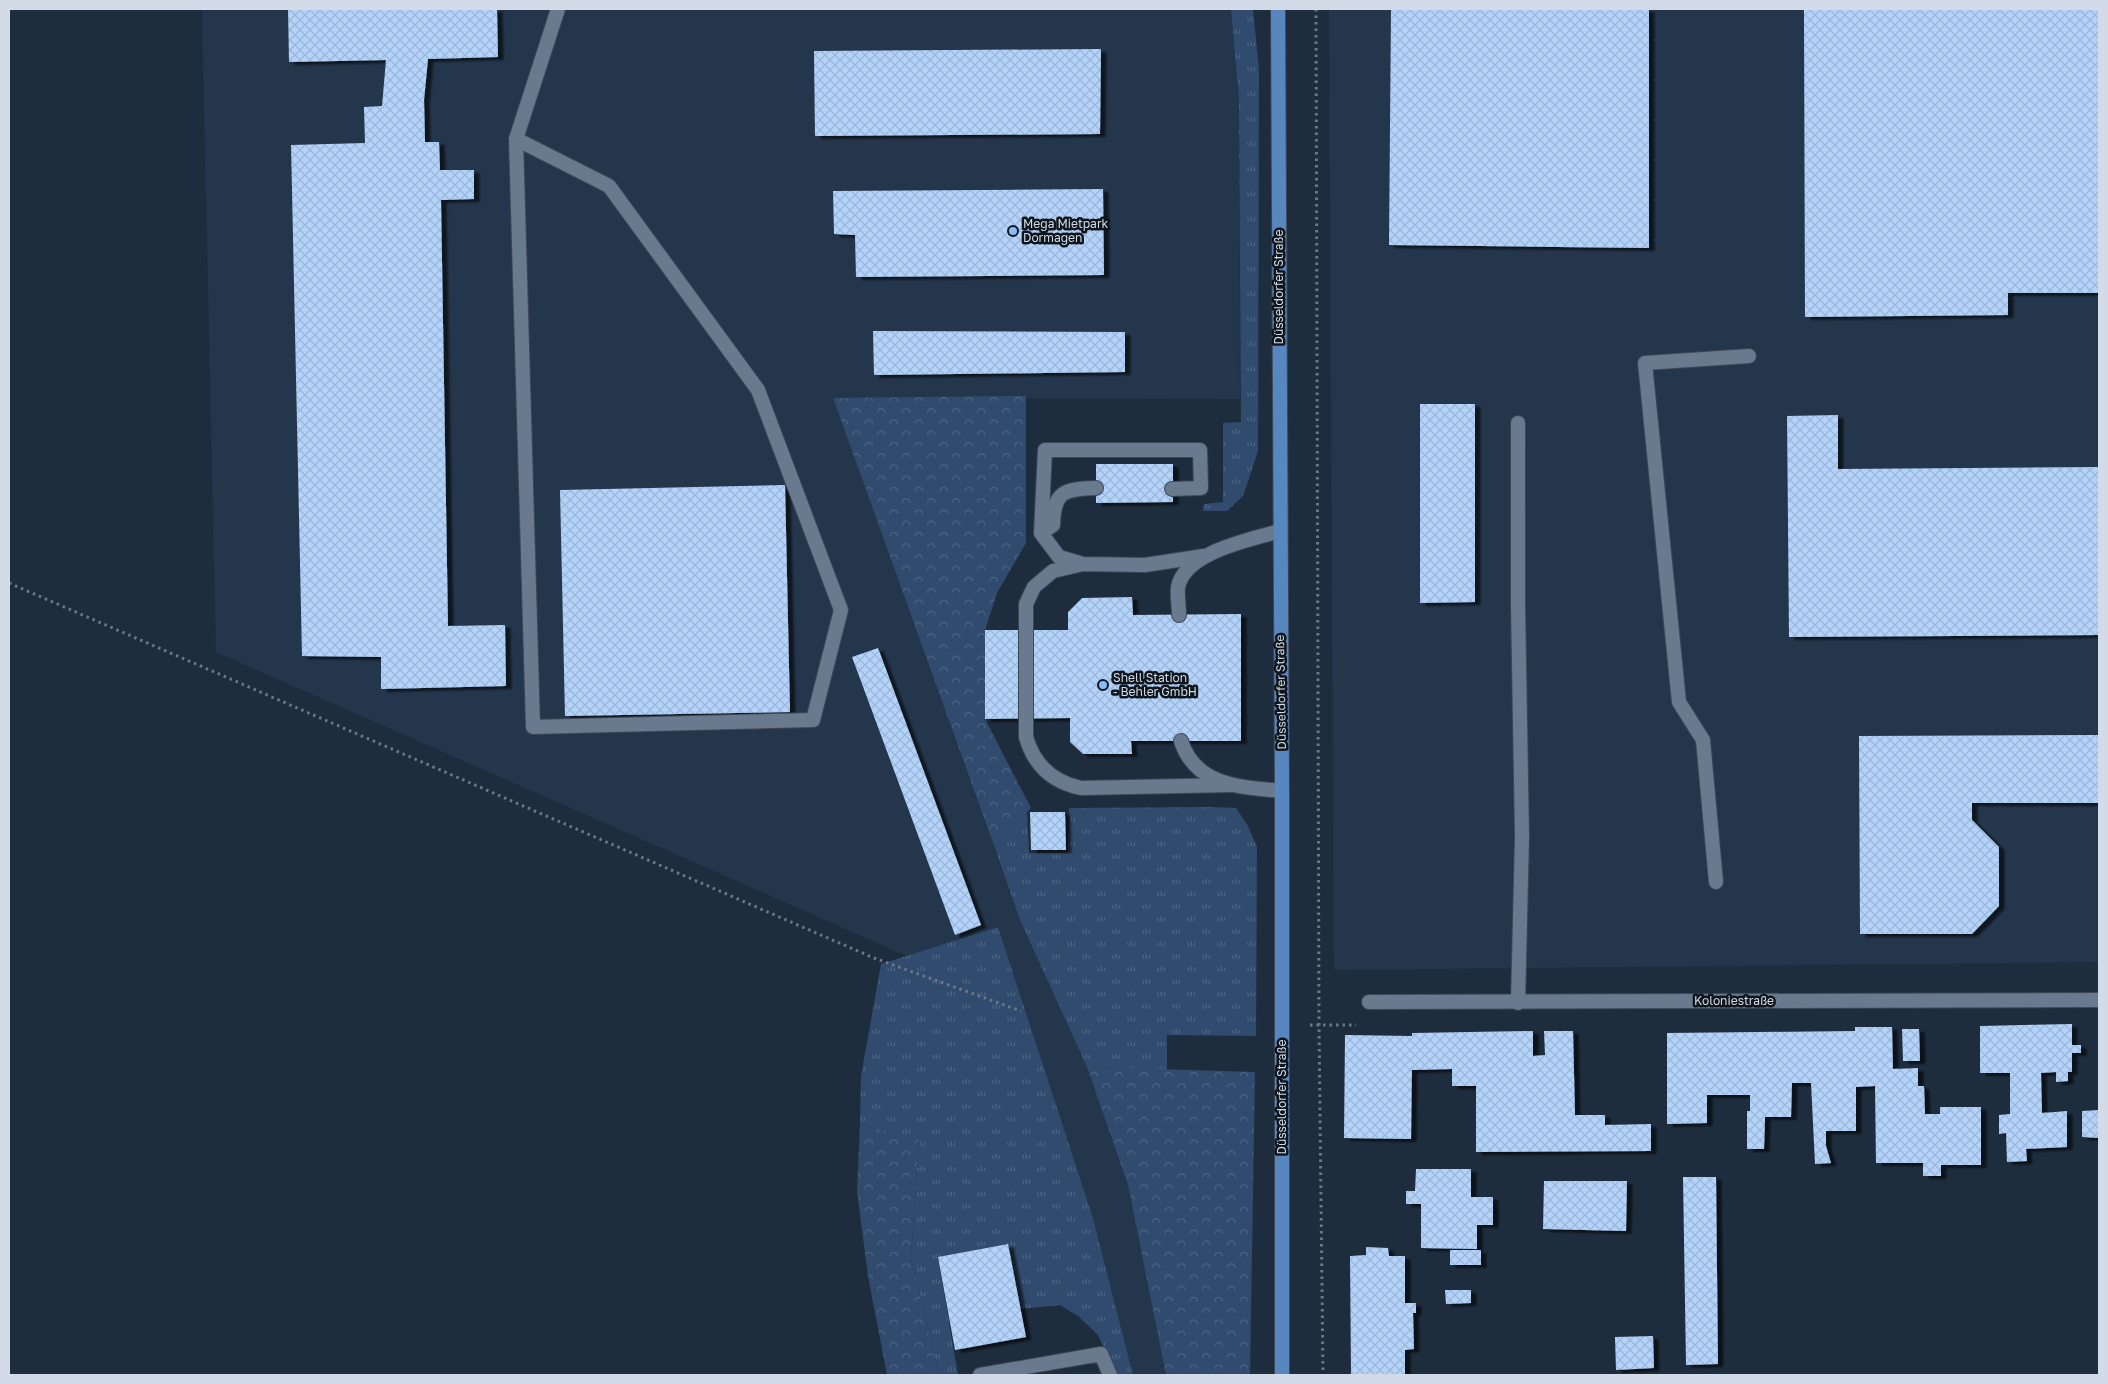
<svg xmlns="http://www.w3.org/2000/svg" width="2108" height="1384" font-family="'Golos Text',sans-serif">
<defs>
<pattern id="grass-tufts" width="24" height="20" patternUnits="userSpaceOnUse" patternTransform="scale(1.25)"><rect width="24" height="20" fill="#304b6d"/><path d="M3 7l-1-3M5 7V3M7 7l1-3M15 17l-1-3M17 17v-4M19 17l1-3" fill="none" stroke="#4d6482"/></pattern>
<pattern id="forest-crowns" width="20" height="18" patternUnits="userSpaceOnUse" patternTransform="scale(1.25)"><rect width="20" height="18" fill="#304b6d"/><path d="M2 6a3 3 0 1 1 6 0M12 15a3 3 0 1 1 6 0" fill="none" stroke="#4d6482"/></pattern>
<pattern id="building-cross-hatch" width="8" height="8" patternUnits="userSpaceOnUse" patternTransform="scale(1.25)"><rect width="8" height="8" fill="#b3d3fb"/><path d="M0 0l8 8M0 8l8-8" fill="none" stroke="#9cb6d7"/></pattern>
<filter id="shadow"><feDropShadow dx="5.5" dy="3" stdDeviation="1" flood-color="#0009"/></filter>
</defs>
<rect width="100%" height="100%" fill="#1e2d3e"/>
<path fill="#24364c" d="M 202,9 L 1231,9 L 1239,99 L 1240,399 L 833,398 L 1020,920 L 1087,1067 L 1128,1185 L 1166,1375 L 1133,1375 L 1093,1218 L 998,927 L 907,956 L 216,652 Z
M 1329,9 L 2099,9 L 2099,962 L 1334,970 Z"/>
<path fill="url(#grass-tufts)" d="M 1231,9 L 1253,9 L 1259,70 L 1258,451 L 1243,496 L 1227,511 L 1203,511 L 1204,504 L 1223,502 L 1223,423 L 1241,422 L 1239,99 Z
M 1213,807 L 1236,808 L 1248,826 L 1257,847 L 1256,1036 L 1167,1035 L 1167,1070 L 1087,1067 L 1020,920 L 994,846 L 1027,812 L 1029,853 L 1068,853 L 1069,808 Z
M 998,927 L 1093,1218 L 1133,1375 L 1114,1375 L 1111,1362 L 1098,1335 L 1078,1316 L 1060,1305 L 1021,1309 L 1008,1244 L 938,1258 L 958,1375 L 942,1375 L 939,1373 L 911,1258 L 919,1141 L 860,1124 L 861,1076 L 881,964 Z"/>
<path fill="url(#forest-crowns)" d="M 1026,396 L 1026,543 L 997,593 L 985,630 L 985,719 L 1031,808 L 994,846 L 833,398 Z
M 1087,1067 L 1255,1072 L 1250,1375 L 1166,1375 L 1128,1185 Z
M 860,1124 L 919,1140 L 911,1258 L 939,1373 L 942,1375 L 887,1375 L 868,1276 L 857,1191 Z"/>
<path fill="url(#building-cross-hatch)" filter="url(#shadow)" d="M 288,9 L 497,9 L 498,57 L 428,59 L 424,100 L 425,142 L 439,142 L 440,170 L 474,170 L 474,199 L 441,200 L 448,626 L 505,625 L 506,686 L 381,689 L 381,657 L 302,656 L 291,145 L 365,143 L 364,107 L 382,106 L 386,60 L 289,62 Z
M 1391,9 L 1649,9 L 1649,248 L 1389,245 Z
M 1804,9 L 2099,9 L 2099,293 L 2008,293 L 2008,315 L 1805,317 Z
M 1101,49 L 1100,134 L 815,136 L 814,51 Z
M 1103,189 L 1104,275 L 856,277 L 855,235 L 834,234 L 833,191 Z
M 873,331 L 1125,332 L 1125,372 L 874,375 Z
M 1420,404 L 1475,404 L 1475,602 L 1420,603 Z
M 1838,415 L 1838,469 L 2099,467 L 2099,635 L 1789,637 L 1787,416 Z
M 1096,464 L 1173,464 L 1173,502 L 1096,503 Z
M 785,485 L 790,712 L 565,716 L 560,490 Z
M 1132,597 L 1133,615 L 1241,614 L 1241,741 L 1131,741 L 1132,754 L 1083,754 L 1070,742 L 1070,718 L 985,719 L 985,630 L 1068,630 L 1068,612 L 1082,598 Z
M 878,648 L 981,925 L 955,935 L 852,657 Z
M 2099,735 L 2099,803 L 1972,803 L 1972,820 L 1999,847 L 1999,906 L 1972,934 L 1860,934 L 1859,736 Z
M 1030,812 L 1065,812 L 1066,850 L 1031,850 Z
M 2072,1024 L 2072,1045 L 2081,1045 L 2081,1053 L 2072,1053 L 2072,1072 L 2068,1072 L 2068,1081 L 2056,1082 L 2056,1072 L 2041,1073 L 2042,1113 L 2067,1111 L 2067,1147 L 2026,1149 L 2027,1161 L 2007,1162 L 2006,1133 L 1999,1134 L 1999,1115 L 2010,1114 L 2010,1073 L 1980,1073 L 1980,1026 Z
M 1855,1027 L 1892,1027 L 1893,1069 L 1918,1068 L 1918,1086 L 1924,1086 L 1925,1114 L 1940,1114 L 1940,1107 L 1981,1107 L 1981,1165 L 1941,1165 L 1941,1176 L 1923,1176 L 1923,1163 L 1876,1163 L 1875,1086 L 1856,1087 L 1856,1131 L 1826,1131 L 1826,1146 L 1831,1163 L 1815,1164 L 1811,1083 L 1792,1083 L 1791,1117 L 1765,1117 L 1764,1149 L 1747,1149 L 1747,1111 L 1750,1111 L 1750,1095 L 1707,1095 L 1707,1123 L 1667,1124 L 1667,1033 L 1855,1031 Z
M 1902,1029 L 1919,1029 L 1920,1061 L 1903,1061 Z
M 1533,1031 L 1533,1056 L 1545,1055 L 1544,1031 L 1573,1031 L 1575,1115 L 1605,1115 L 1605,1125 L 1651,1124 L 1651,1151 L 1476,1152 L 1476,1086 L 1452,1086 L 1452,1069 L 1412,1070 L 1412,1063 L 1411,1139 L 1344,1138 L 1345,1035 L 1412,1036 L 1412,1033 Z
M 2099,1110 L 2099,1138 L 2082,1137 L 2082,1111 Z
M 1416,1169 L 1471,1169 L 1471,1197 L 1493,1197 L 1493,1225 L 1477,1225 L 1477,1249 L 1421,1248 L 1421,1204 L 1406,1204 L 1406,1191 L 1415,1191 Z
M 1683,1177 L 1716,1177 L 1718,1364 L 1686,1365 Z
M 1544,1181 L 1627,1181 L 1626,1231 L 1543,1229 Z
M 1008,1244 L 1026,1337 L 955,1350 L 938,1257 Z
M 1366,1247 L 1388,1248 L 1389,1256 L 1405,1256 L 1405,1303 L 1416,1303 L 1416,1313 L 1413,1313 L 1414,1349 L 1405,1350 L 1405,1375 L 1351,1375 L 1350,1256 L 1366,1255 Z
M 1450,1250 L 1481,1250 L 1481,1265 L 1450,1265 Z
M 1445,1290 L 1471,1290 L 1471,1303 L 1446,1304 Z
M 1653,1336 L 1654,1368 L 1616,1370 L 1615,1337 Z"/>
<g fill="none" stroke-linecap="round" stroke-linejoin="round">
<g stroke="#3d4857" stroke-width="16">
<path id="service" d="M 516,139 L 609,186 L 758,390 L 841,610 L 813,720 L 533,727 L 516,139 L 558,9
M 1041,533 L 1053,525 C 1054,491 1064,489 1096,488
M 1204,556 L 1145,565 L 1083,564 L 1053,571 L 1034,587 L 1026,604 L 1026,737 C 1034,765 1052,782 1081,788 L 1231,785
M 1083,564 L 1059,557 L 1041,533 L 1045,450 L 1200,450 L 1201,488 L 1172,489
M 1179,615 C 1179,606 1177,596 1178,587 C 1185,552 1250,540 1280,531
M 1181,741 C 1196,787 1242,787 1282,791
M 1716,882 L 1703,740 L 1679,702 L 1645,363 L 1749,356
M 1518,1003 L 1522,837 L 1518,604 L 1518,423
M 980,1375 L 1101,1354 L 1110,1375"/>
</g>
<g stroke="#3d4857" stroke-width="16">
<path id="minor" d="M 1369,1002 L 2099,1000"/>
</g>
<g stroke="#3d4857" stroke-width="16">
<path id="primary" d="M 1278,9 L 1282,791 L 1282,1375"/>
</g>
<path stroke="#6c7887" stroke-width="3" stroke-dasharray="2.5 4" stroke-linecap="butt" d="M 1316,9 L 1319,1025 L 1323,1375
M 9,583 L 874,958 L 1021,1011
M 1310,1025 L 1356,1025"/>
<use href="#service" stroke="#697a8e" stroke-width="14"/>
<use href="#minor" stroke="#697a8e" stroke-width="14"/>
<use href="#primary" stroke="#5887c0" stroke-width="14"/>
</g>
<g fill="#87bbfb" stroke="#0e151c" stroke-width="2">
<circle cx="1013" cy="231" r="5"/>
<circle cx="1103" cy="685" r="5"/>
</g>
<g text-anchor="middle" stroke-width="5" stroke-linejoin="round" paint-order="stroke">
<g font-size="12" fill="#d2dbe7" stroke="#0e151c" text-anchor="start">
<text x="1023" y="228">Mega Mietpark<tspan x="1023" dy="14">Dormagen</tspan></text>
<text x="1113" y="682">Shell Station<tspan x="1113" dy="14">- Behler GmbH</tspan></text>
</g>
<g font-size="12" fill="#d2dbe7" stroke="#0e151c">
<text transform="translate(1279 287) rotate(-90)" y="4">Düsseldorfer Straße</text>
<text transform="translate(1281 692) rotate(-91)" y="4">Düsseldorfer Straße</text>
<text x="1734" y="1005">Koloniestraße</text>
<text transform="translate(1282 1097) rotate(-90)" y="4">Düsseldorfer Straße</text>
</g>
</g>
<rect width="2108" height="1384" fill="none" stroke="#d2dbe7" stroke-width="20"/>
</svg>
